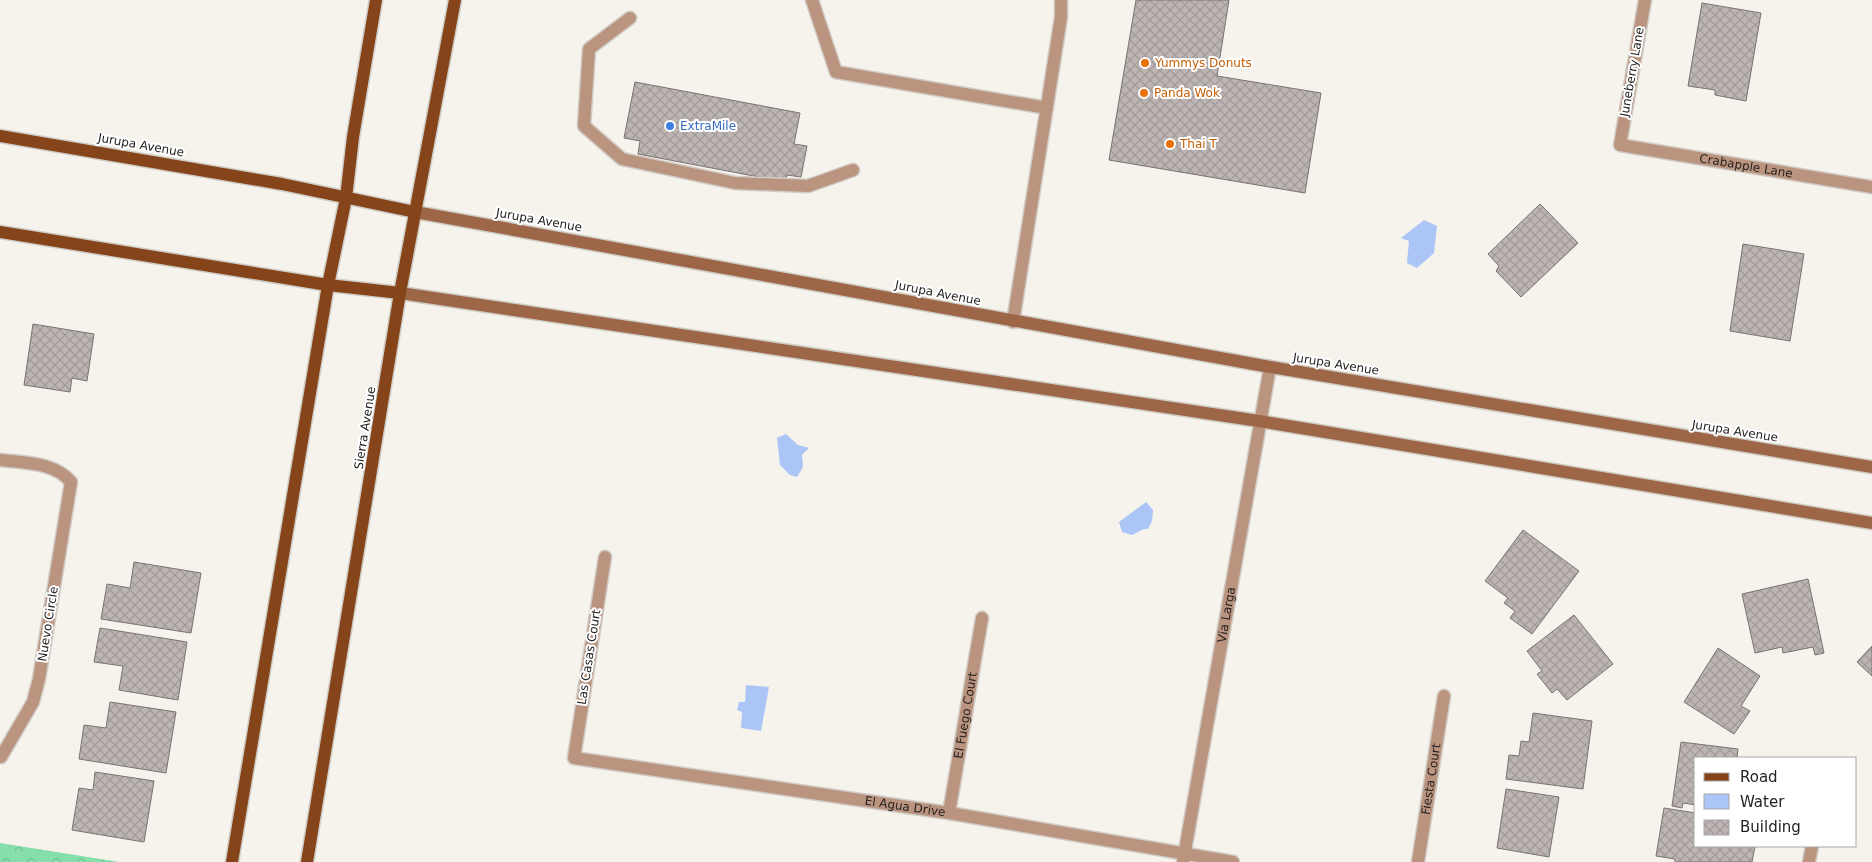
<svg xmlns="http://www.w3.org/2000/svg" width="1872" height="862" font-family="'DejaVu Sans',sans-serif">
<defs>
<pattern id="park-crowns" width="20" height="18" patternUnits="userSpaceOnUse" patternTransform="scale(1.25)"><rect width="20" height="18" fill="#86deaa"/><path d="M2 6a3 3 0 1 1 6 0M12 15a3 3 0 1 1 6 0" fill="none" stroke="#74be92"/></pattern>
<pattern id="building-cross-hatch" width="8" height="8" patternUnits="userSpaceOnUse" patternTransform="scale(1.25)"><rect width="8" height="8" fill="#bcb5b3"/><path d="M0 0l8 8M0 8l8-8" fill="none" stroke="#a19b9a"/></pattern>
</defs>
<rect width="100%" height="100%" fill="#f6f2ec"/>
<path fill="url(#park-crowns)" d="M 0,843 L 119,862 L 0,862 Z"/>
<path fill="#abc6f6" d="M 1424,220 L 1437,226 L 1434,253 L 1417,268 L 1407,263 L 1409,241 L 1401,238 Z
M 786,434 L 798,445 L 809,448 L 802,455 L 803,467 L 797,477 L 790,475 L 780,465 L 777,438 Z
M 1146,502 L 1153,510 L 1152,521 L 1148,529 L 1144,529 L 1132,535 L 1122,532 L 1119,522 Z
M 746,685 L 769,687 L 761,731 L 741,728 L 742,712 L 737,710 L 739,702 L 745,702 Z"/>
<path fill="url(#building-cross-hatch)" stroke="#797371" d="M 1136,0 L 1229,0 L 1217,76 L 1321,93 L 1305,193 L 1109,160 Z
M 1702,3 L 1761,13 L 1746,101 L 1715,95 L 1715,90 L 1688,86 Z
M 635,82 L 800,113 L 794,144 L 807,146 L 801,177 L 787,175 L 785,182 L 638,154 L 640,141 L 624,138 Z
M 1540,204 L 1578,243 L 1521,297 L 1496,271 L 1499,266 L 1488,254 Z
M 1743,244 L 1804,254 L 1790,341 L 1730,331 Z
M 33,324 L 94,334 L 87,381 L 72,378 L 70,392 L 24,385 Z
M 1523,530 L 1579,571 L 1532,634 L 1510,618 L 1515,611 L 1504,603 L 1508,598 L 1485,581 Z
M 134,562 L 201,573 L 191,633 L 101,619 L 107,584 L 130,588 Z
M 1808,579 L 1824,653 L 1815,655 L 1813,647 L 1783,653 L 1782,647 L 1755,653 L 1742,594 Z
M 1574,615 L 1613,664 L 1567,700 L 1557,689 L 1552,693 L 1537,674 L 1542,671 L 1527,651 Z
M 100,628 L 187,642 L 178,700 L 119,690 L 123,666 L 94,662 Z
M 1872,646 L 1872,676 L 1857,662 Z
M 1718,648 L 1760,676 L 1741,706 L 1750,711 L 1734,734 L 1684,702 Z
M 110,702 L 176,712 L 166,773 L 79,759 L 84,725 L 106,728 Z
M 1533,713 L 1592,721 L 1583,789 L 1506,779 L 1509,755 L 1519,756 L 1521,741 L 1529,742 Z
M 1681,742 L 1738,749 L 1737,758 L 1696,758 L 1696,805 L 1683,803 L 1682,808 L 1672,806 Z
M 95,772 L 154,781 L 144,842 L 72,830 L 79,788 L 93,790 Z
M 1506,789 L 1559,797 L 1549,857 L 1497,848 Z
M 1664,808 L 1696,813 L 1696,846 L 1755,846 L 1752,862 L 1675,862 L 1675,859 L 1656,856 Z"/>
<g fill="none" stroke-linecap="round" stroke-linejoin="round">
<g stroke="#d0cdc7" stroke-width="15">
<path id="lane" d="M 812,0 L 836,72 L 1047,108
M 630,18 L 589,49 L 584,126 L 622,159 L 735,183 L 808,186 L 853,170
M 1013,322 L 1061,17 L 1061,0"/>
</g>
<g stroke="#d0cdc7" stroke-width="15">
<g id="street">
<path id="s1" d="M 1645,0 L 1620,145 L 1872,187"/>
<path d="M 0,460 C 24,463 55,462 71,482 L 39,679 L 33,702 L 1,757"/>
<path id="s2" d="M 605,557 L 574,758 L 949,813 L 1233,862"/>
<path id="s3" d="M 949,813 L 982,618"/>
<path id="s4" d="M 1183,862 L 1270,367"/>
<path id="s5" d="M 1418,862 L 1444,696"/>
<path d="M 1809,862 L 1812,846"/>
</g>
</g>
<g stroke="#d0cdc7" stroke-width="15">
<path id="secondary" d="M 415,212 L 1270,367 L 1872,467
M 400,293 L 1259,421 L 1872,523"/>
</g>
<g stroke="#d0cdc7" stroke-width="15">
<path id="primary" d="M 0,136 L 282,184 L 415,212
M 0,232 L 328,285 L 400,293
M 232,862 L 328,285 L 346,198 L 353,137 L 376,0
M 307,862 L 400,293 L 455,0"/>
</g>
<use href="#lane" stroke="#bb947f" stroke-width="12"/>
<use href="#street" stroke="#bb947f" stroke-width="12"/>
<use href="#secondary" stroke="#9d6647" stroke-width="12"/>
<use href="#primary" stroke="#86441a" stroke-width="12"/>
</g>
<g fill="#e8710a" stroke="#fff" stroke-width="2">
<circle cx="1145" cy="63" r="5"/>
<circle cx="1144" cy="93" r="5"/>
<circle cx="1170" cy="144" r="5"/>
</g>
<circle fill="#3f7fe0" stroke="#fff" stroke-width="2" cx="670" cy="126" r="5"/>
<g text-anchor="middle" stroke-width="4" stroke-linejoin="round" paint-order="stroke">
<g font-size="12" fill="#c56008" stroke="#fff" text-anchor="start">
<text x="1155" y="67">Yummys Donuts</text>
<text x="1154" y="97">Panda Wok</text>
<text x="1180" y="148">Thai T</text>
</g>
<g font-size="12" fill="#252321" stroke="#fff">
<text transform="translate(1632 72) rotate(-80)" y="4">Juneberry Lane</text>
<text transform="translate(141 145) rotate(10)" y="4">Jurupa Avenue</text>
<text dy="4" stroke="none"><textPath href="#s1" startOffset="275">Crabapple Lane</textPath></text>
<text transform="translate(539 220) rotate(10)" y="4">Jurupa Avenue</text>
<text transform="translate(938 293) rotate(11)" y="4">Jurupa Avenue</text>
<text transform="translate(1336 364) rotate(9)" y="4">Jurupa Avenue</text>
<text transform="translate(365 428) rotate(-81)" y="4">Sierra Avenue</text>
<text transform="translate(1735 431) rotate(9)" y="4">Jurupa Avenue</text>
<text dy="4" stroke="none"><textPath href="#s4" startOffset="251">Via Larga</textPath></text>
<text transform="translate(48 624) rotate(-81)" y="4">Nuevo Circle</text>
<text transform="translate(589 657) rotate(-81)" y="4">Las Casas Court</text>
<text dy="4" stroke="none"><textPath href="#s3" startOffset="99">El Fuego Court</textPath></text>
<text dy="4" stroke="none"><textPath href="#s5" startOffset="84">Fiesta Court</textPath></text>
<text dy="4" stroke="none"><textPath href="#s2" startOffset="538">El Agua Drive</textPath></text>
</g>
<g font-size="12" fill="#366cbe" stroke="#fff" text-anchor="start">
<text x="680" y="130">ExtraMile</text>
</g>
</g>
<rect x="1694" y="757" width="162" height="90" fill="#ffffff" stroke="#a8a7a6"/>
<rect x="1704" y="773" width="25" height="8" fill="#86441a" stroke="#a8a7a6"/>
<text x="1740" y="782" font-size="15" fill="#252321">Road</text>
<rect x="1704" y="794" width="25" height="15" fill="#abc6f6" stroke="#a8a7a6"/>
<text x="1740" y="807" font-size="15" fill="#252321">Water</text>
<rect x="1704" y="820" width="25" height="15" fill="url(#building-cross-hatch)" stroke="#a8a7a6"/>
<text x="1740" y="832" font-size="15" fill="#252321">Building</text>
</svg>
